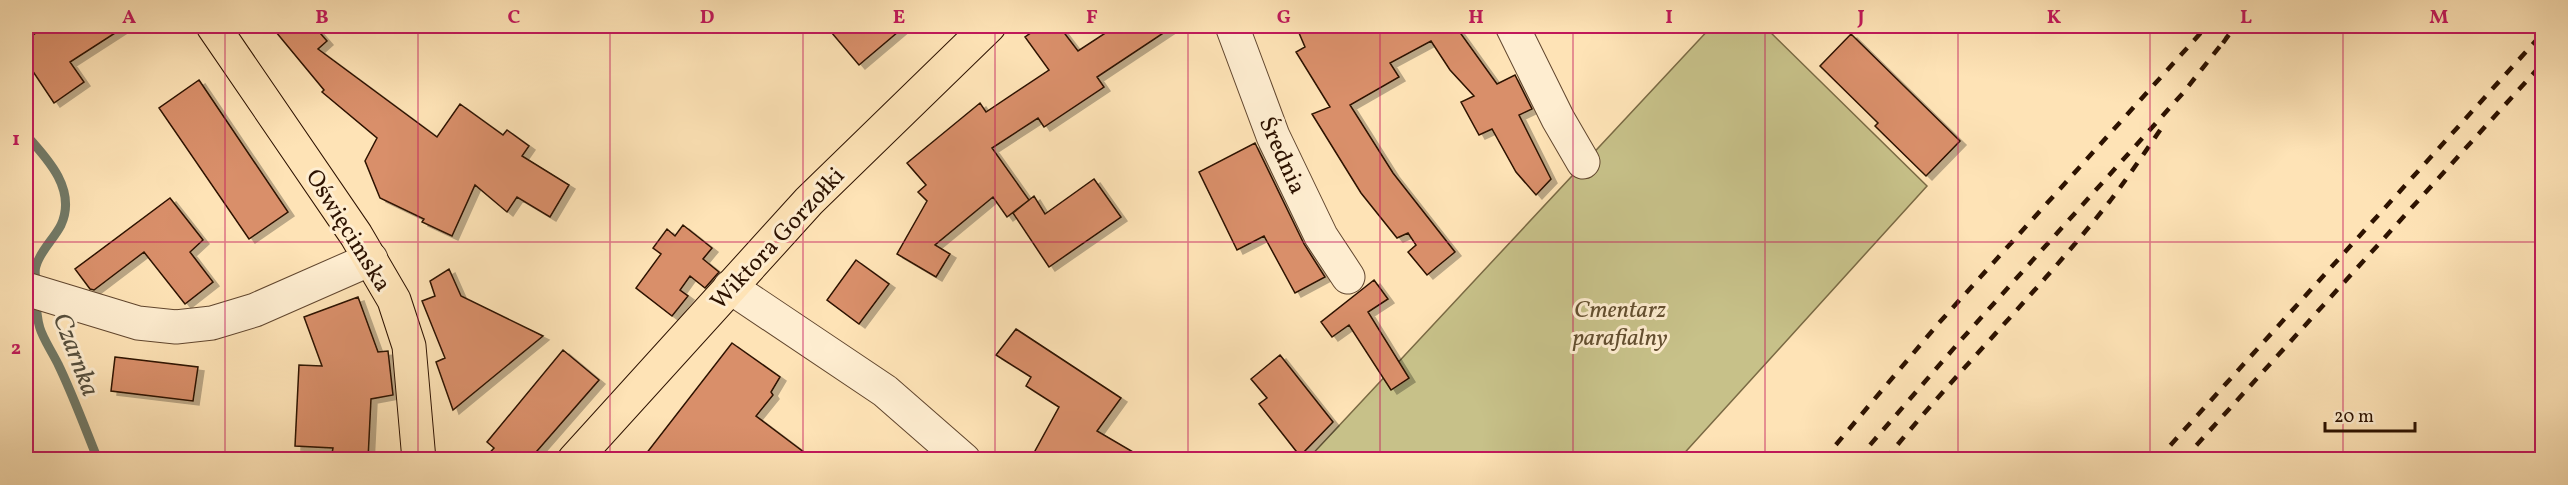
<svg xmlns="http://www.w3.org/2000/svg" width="2568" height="485" font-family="Vollkorn,serif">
<defs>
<filter id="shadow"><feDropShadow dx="6" dy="4" stdDeviation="0" flood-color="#0004"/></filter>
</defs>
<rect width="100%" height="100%" fill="#fee3b6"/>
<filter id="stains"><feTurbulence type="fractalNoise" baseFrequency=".00333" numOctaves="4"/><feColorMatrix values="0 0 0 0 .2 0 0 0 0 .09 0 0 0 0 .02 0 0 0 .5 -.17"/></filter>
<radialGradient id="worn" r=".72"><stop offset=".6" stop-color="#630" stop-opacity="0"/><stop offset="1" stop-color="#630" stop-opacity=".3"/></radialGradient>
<path fill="#c7c189" stroke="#7a6a44" stroke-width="1.5" d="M 1712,26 L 1764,26 L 1927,186 L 1679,459 L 1307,460 Z"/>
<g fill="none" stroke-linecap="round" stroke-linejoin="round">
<path stroke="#727966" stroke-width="9" d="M 26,135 C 48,159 77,190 61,225 C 54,239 40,251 36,266 C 34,271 36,279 36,284
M 36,298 C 37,333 43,335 58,364 C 73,395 85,428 98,460"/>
</g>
<path fill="#d98f6a" stroke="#2d1200" stroke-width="1.5" filter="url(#shadow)" d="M 46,26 L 126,26 L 70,62 L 84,82 L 54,103 L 26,61 L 26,40 Z
M 271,26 L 314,26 L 327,41 L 318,49 L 437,137 L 460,104 L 503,135 L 507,130 L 529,146 L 522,156 L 569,185 L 550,217 L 517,197 L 507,212 L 475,185 L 452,236 L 422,222 L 424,219 L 380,198 L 365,161 L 377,138 L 322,92 L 324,90 Z
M 826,26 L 905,26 L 859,65 Z
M 1041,26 L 1059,26 L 1078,51 L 1116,26 L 1174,26 L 1097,77 L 1104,87 L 1044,127 L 1038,118 L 992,148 L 1029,200 L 1007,217 L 993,197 L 935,245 L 950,254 L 936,277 L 897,254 L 927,201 L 918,192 L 926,185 L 907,163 L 980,103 L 986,112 L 1049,70 L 1025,37 Z
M 1296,26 L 1460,26 L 1456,27 L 1497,84 L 1515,75 L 1532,109 L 1519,115 L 1551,179 L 1536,195 L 1516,172 L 1492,129 L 1479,135 L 1461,102 L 1474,96 L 1450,70 L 1431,41 L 1390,63 L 1399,77 L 1350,105 L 1393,173 L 1455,252 L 1427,275 L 1408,252 L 1416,245 L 1408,233 L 1397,238 L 1361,193 L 1312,114 L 1330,107 L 1296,52 L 1305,47 Z
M 1851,34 L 1960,141 L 1926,176 L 1875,126 L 1878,123 L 1820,66 Z
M 199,80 L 288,212 L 249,239 L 159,108 Z
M 1255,143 L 1304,244 L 1325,277 L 1295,293 L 1264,236 L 1237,250 L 1199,172 Z
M 1094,179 L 1121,217 L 1049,267 L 1013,213 L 1034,196 L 1045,214 Z
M 170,198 L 203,240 L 190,252 L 213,282 L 185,304 L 144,252 L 94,290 L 90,289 L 75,269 Z
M 683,225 L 712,248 L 703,259 L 719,272 L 705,288 L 690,276 L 680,290 L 688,296 L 672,316 L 636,288 L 661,254 L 653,248 L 667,229 L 675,236 Z
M 856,260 L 889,284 L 859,324 L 827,300 Z
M 449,269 L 461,296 L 543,336 L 453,410 L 436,362 L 445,358 L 422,301 L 435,296 L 430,281 Z
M 1374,280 L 1388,299 L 1368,312 L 1409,378 L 1391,390 L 1349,325 L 1332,337 L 1321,322 Z
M 358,297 L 378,352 L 388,351 L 393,395 L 371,399 L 368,459 L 331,459 L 333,448 L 295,446 L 299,365 L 322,366 L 304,317 Z
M 1016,329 L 1121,398 L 1097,431 L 1145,459 L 1051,459 L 1035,451 L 1059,407 L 1026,386 L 1031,377 L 996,355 Z
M 732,343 L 780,377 L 771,392 L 773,395 L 756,416 L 813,459 L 642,459 Z
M 563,350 L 599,380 L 530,459 L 484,459 L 494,448 L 487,442 Z
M 1280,355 L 1333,422 L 1300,456 L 1259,404 L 1267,398 L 1251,379 Z
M 115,357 L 198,367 L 193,401 L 111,391 Z"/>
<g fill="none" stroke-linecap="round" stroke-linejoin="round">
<g stroke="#61462e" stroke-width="35">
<path id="minor" d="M 1232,26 L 1273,136 L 1321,236 L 1348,277
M 1512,26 L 1558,119 L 1583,162
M 730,287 L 885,391 L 964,460
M 26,289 L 138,323 L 176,327 L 212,323 L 255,310 L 371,259"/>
</g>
<g stroke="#2d1200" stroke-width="35">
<path id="major" d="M 213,26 L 356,235 L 394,300 L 409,346 L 419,460
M 574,460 L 809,201 L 989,26"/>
</g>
<use href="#minor" stroke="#feedd0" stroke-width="33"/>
<use href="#major" stroke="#fee3b6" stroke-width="33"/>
<path stroke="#2d1200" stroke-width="4.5" stroke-dasharray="10 10" stroke-linecap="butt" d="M 2223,43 L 2235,26
M 1823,460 L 1938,324 L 2207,26
M 1857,460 L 1961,340 L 2183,93 L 2228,36
M 1885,460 C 1957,371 2039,291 2110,201 C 2129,176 2147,149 2165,123
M 2157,460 L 2542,34
M 2183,460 L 2542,64"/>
</g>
<path fill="none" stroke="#c2185b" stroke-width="1.5" stroke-opacity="0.55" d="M 225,26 L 225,460M 418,26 L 418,460M 610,26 L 610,460M 803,26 L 803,460M 995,26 L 995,460M 1188,26 L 1188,460M 1380,26 L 1380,460M 1573,26 L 1573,460M 1765,26 L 1765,460M 1958,26 L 1958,460M 2150,26 L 2150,460M 2343,26 L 2343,460M 26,242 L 2542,242"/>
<g text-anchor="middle" stroke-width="6" stroke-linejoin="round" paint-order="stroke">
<g font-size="24" fill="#2d1200" stroke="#feedd0">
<text transform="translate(1283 155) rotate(66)" y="8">Średnia</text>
<text transform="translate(349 230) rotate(58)" y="8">Oświęcimska</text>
<text transform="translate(777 238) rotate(-47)" y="8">Wiktora Gorzołki</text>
</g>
<g font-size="24" font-style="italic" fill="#634f30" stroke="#feedd0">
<text x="1620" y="317">Cmentarz<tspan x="1620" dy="28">parafialny</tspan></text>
</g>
<g font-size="26" font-style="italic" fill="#554e3c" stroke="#feedd0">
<text transform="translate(77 354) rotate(69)" y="9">Czarnka</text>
</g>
</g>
<rect width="2568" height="485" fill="none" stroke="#fee3b6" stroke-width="66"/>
<path d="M2325 422v9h90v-9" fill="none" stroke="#2d1200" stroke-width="3"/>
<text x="2334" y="422" font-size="18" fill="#2d1200" stroke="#feedd0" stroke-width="4.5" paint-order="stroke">20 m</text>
<rect x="33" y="33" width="2502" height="419" fill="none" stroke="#c2185b" stroke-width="2"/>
<g font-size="20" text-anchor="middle" font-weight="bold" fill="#c2185b">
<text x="129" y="23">A</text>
<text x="322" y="23">B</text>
<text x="514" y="23">C</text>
<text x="707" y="23">D</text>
<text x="899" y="23">E</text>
<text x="1092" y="23">F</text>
<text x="1284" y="23">G</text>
<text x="1476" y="23">H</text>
<text x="1669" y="23">I</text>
<text x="1861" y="23">J</text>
<text x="2054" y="23">K</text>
<text x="2246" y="23">L</text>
<text x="2439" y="23">M</text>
<text x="16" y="145">1</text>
<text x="16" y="354">2</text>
</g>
<rect width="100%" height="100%" filter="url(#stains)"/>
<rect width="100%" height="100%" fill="url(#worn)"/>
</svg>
